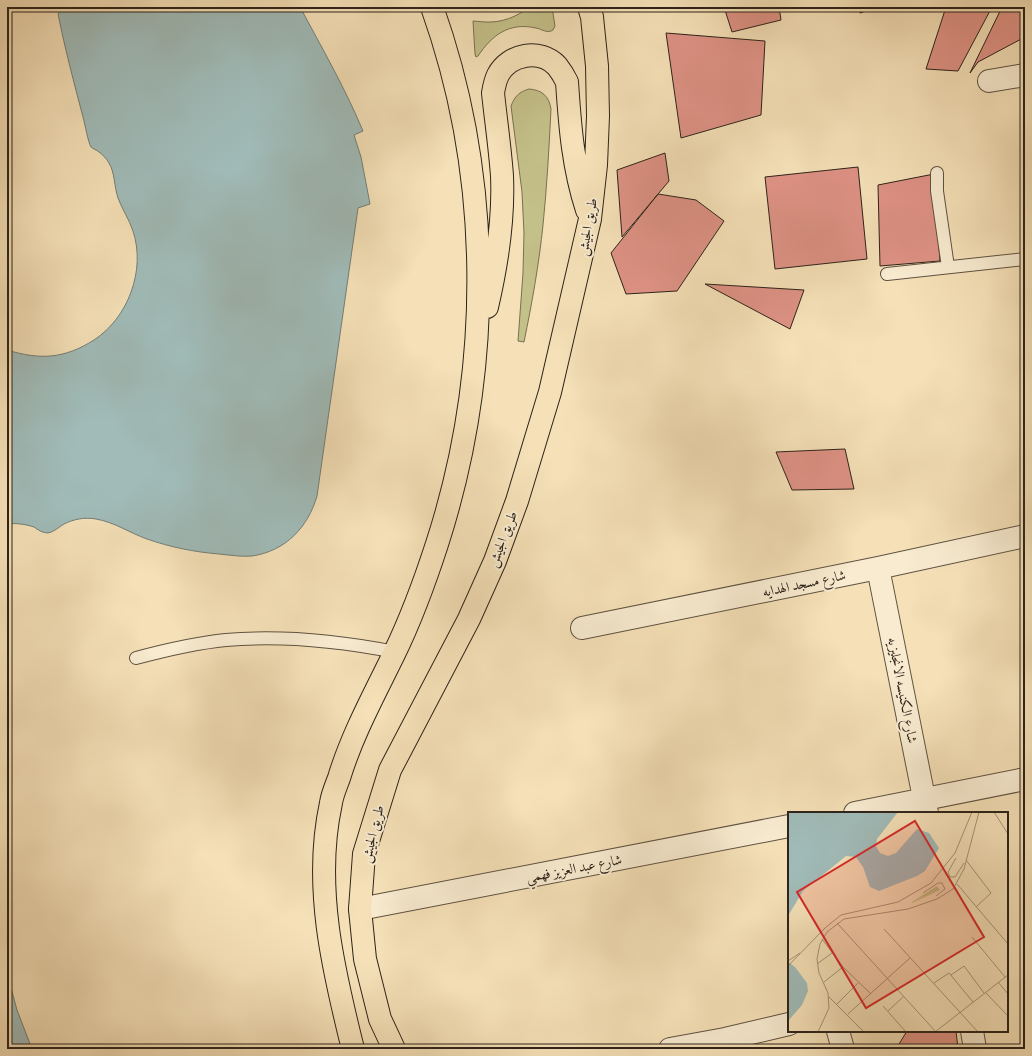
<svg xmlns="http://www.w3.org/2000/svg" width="1032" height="1056" font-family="'Libre Bodoni',Amiri,serif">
<rect width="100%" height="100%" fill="#f5e0b7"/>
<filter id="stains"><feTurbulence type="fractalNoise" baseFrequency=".005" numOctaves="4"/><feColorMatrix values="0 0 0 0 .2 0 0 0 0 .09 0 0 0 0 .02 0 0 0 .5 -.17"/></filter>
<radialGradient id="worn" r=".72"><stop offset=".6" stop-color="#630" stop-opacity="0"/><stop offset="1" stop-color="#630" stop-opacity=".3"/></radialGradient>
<path fill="#c4c089" stroke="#787252" d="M 529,7 L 552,7 L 555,26 L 553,30 C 547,34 542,29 536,28 C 509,22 492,35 478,56 L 476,57 L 475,54 L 473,21 C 477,21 481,22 485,22 C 501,23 517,17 529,7 Z
M 529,89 C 542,90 549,96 551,109 C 549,148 547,186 543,225 C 539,264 532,303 524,342 L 518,341 L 523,273 L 524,233 L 522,192 L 511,106 C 515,96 519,92 529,89 Z"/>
<path fill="#a0bbb8" stroke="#727e79" d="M 63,7 L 300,7 C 322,48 345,88 363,131 L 354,135 L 361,157 L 370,204 L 358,208 L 317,496 C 308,527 286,551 252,556 C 241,557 230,555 219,554 C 194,552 170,547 147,539 C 130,533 114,522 96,519 C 85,517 74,519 64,524 C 59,527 54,532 48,533 C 43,533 38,530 34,527 C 25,524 16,523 7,524 L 7,350 C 40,360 64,359 94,340 C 128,318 146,270 133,231 C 129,219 122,209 118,198 C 114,186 115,173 109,163 C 106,158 103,155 99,152 C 97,150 93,149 91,147 C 88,142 85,124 83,117 C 74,83 65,49 58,14 Z
M 7,973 L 17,1010 L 32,1049 L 7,1049 Z"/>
<path fill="#de9285" stroke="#2d231a" d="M 724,7 L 779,7 L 781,20 L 732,32 Z
M 860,7 L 877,7 L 860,13 Z
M 946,7 L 992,7 L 958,71 L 926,69 Z
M 1002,7 L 1025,7 L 1025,37 L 978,62 L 970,73 Z
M 666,33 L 765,41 L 761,115 L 681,138 Z
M 665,153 L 669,181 L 622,237 L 617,170 Z
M 858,167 L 867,259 L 775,269 L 765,177 Z
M 934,174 L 940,261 L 880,266 L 878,185 Z
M 658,194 L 696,200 L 724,221 L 677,291 L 626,294 L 611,253 Z
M 705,284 L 804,290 L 790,329 Z
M 845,449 L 854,489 L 792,490 L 776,452 Z
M 907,1031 L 956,1031 L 958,1049 L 896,1049 Z"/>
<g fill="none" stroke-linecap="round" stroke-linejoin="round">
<g stroke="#5f5241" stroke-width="14">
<path id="lane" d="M 937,173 L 937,191 L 948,267
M 887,274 L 1025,259
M 136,658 C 166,650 195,643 226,640 C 283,635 339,641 395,652"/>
</g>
<g stroke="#5f5241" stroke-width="24">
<path id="street" d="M 989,81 L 1025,75
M 878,568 L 927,813
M 582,628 L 878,568 L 1025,536
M 855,813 L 1025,779
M 360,909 L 789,826
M 838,1031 L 843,1049
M 972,1031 L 975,1049
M 670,1049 L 725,1039 L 789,1024"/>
</g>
<g stroke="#2d231a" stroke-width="24">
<path id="highway" d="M 487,307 C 497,264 504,220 502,176 C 500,148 496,121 493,93 C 494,87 495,81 498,75 C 509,54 540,48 557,66 C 561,71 564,76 567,82 C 570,127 573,167 587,210
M 353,1049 C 333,969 313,885 331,803 C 332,795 336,786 339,778 C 352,735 374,695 394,654 C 411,619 425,581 437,544 C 493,371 493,178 432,7
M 394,1049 L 380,1019 L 365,959 L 360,909 L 364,854 L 390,770 L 469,619 L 495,561 L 517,501 L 550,392 L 590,219 L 596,165 L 598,116 L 597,66 L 592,17 L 589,7"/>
</g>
<use href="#lane" stroke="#f8ebd0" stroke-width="12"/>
<use href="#street" stroke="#f8ebd0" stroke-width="22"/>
<use href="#highway" stroke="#f5e0b7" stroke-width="22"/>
</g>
<g text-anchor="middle" stroke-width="4" stroke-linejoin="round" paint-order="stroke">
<g font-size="14" fill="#2d231a" stroke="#f8ebd0">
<text transform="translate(587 227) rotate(-80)" y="5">طريق الجيش</text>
<text transform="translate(502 539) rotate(-69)" y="5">طريق الجيش</text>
<text transform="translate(804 583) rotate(-12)" y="5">شارع مسجد الهدايه</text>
<text transform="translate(903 690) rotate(79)" y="5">شارع الكنيسه الانجليزيه</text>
<text transform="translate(372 834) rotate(-76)" y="5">طريق الجيش</text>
<text transform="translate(574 868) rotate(-11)" y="5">شارع عبد العزيز فهمي</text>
</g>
</g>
<g transform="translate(788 812)">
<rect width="220" height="220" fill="#f5e0b7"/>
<path d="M 149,74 L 152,78 L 124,91 L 124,90 Z" fill="#c4c089"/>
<path d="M 0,0 L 110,0 L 89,27 L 88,34 L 92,41 L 100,44 L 108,41 L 129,17 L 141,21 L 151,36 L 137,59 L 129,64 L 91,79 L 82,75 L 75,55 L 68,45 L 58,44 L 15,79 L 0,104 ZM 0,150 L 7,155 L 19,171 L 20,179 L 14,193 L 0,209 Z" fill="#a0bbb8"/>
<path fill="none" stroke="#a59478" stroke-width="1" d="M 206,0 L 220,22M 168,46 L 160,60 L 162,65 L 167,65 L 176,51M 178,48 L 203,81 L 188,95M 169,72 L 220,132M 135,81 L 150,71 L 154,71 L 157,77 L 148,84M 49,111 L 148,220M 96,117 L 190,220M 184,125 L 217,165M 34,127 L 55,155 L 83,182M 0,149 L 12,141M 29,152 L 44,141M 0,154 L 37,116 L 53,103 L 110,90 L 143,71 L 167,41 L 184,0M 163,163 L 176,154 L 196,181M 36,170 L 55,155M 210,170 L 220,182M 146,171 L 161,161 L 185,190M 197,180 L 220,204M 41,185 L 76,220M 49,192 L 70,171M 95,194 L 118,220M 100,199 L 116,184M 60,202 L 122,146M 30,220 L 41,196 L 40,181 L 31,161 L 29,147 L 32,132 L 39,120 L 56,107 L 120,97 L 149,87 L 165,77 L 176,57 L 191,0M 147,220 L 220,163"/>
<path fill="#d62828" fill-opacity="0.15" stroke="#d62828" stroke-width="2" d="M 127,9 L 196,125 L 78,196 L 9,80 Z"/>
<rect width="220" height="220" fill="none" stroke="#2d231a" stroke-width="2"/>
</g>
<rect width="1032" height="1056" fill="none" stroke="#f5e0b7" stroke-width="24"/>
<rect x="8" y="8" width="1016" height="1040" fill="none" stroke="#2d231a" stroke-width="2"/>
<rect x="12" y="12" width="1008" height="1032" fill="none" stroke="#2d231a"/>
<rect width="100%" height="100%" filter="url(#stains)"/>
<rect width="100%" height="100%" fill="url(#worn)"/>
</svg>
